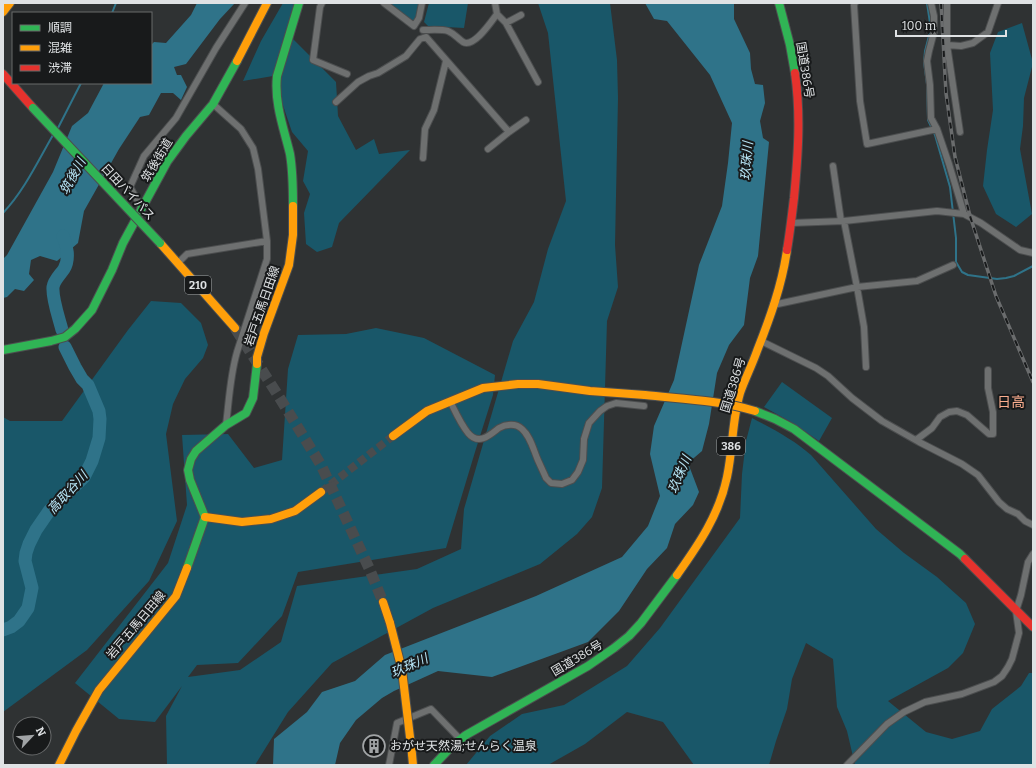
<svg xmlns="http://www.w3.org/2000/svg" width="1036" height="768" font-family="Bitter,'Noto Sans JP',serif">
<rect width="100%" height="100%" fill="#2f3233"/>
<path fill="#195769" d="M 283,3 L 297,3 L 287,33 L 336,82 L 338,116 L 356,150 L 374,139 L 379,154 L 410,150 L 339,223 L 332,247 L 317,252 L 306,244 L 304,213 L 310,194 L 303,181 L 308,151 L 292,132 L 273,76 L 243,81 L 261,41 Z
M 387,3 L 421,3 L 418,17 L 414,23 Z
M 429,3 L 468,3 L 464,28 L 428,26 L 424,22 Z
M 538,3 L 610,3 L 617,60 L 618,98 L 615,245 L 618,287 L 607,321 L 602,488 L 592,517 L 577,534 L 540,564 L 433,608 L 332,663 L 288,712 L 255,765 L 167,765 L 166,716 L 182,686 L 155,722 L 119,719 L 75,683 L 168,563 L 187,505 L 182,435 L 228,434 L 254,468 L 282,460 L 288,369 L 298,335 L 346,334 L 376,328 L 424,338 L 495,375 L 493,395 L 475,452 L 446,548 L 298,572 L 282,616 L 238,663 L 197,665 L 188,677 L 240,670 L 281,642 L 297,586 L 417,569 L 461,549 L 464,509 L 513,341 L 534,302 L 548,249 L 566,201 L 548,33 Z
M 1022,23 L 1033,63 L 1024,98 L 1023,126 L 1020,149 L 1032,214 L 1016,227 L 996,214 L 983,186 L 987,150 L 993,110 L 990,53 L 998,32 Z
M 151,301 L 181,303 L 201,323 L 208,345 L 203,358 L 185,379 L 173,404 L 166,434 L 177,521 L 149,581 L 87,650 L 3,712 L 3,417 L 10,421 L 62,421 L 128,330 Z
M 782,382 L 832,418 L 819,441 L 791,422 L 764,407 Z
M 752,418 C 773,429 794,440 811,455 L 876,529 L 904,553 L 937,577 L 966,603 L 975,624 L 963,653 L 948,668 L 888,701 L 926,732 L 952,739 L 980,731 L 992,709 L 1021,686 L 1029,673 L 1033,673 L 1033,765 L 855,765 L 847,731 L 837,707 L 833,659 L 806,643 L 792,679 L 787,709 L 776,741 L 769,765 L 694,765 L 663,722 L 627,712 L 585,744 L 548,765 L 466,765 L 490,736 L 522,714 L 564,705 L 627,666 L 660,628 L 740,518 L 742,474 L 746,441 Z"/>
<path fill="#2f7389" d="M 197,3 L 235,3 L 220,19 L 186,64 L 174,67 L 177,75 L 181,75 L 187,87 L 181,100 L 173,93 L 161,93 L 149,115 L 140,117 L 119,149 L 84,211 L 78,243 L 57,261 L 40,256 L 31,260 L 29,274 L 34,280 L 24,291 L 15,289 L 7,297 L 3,298 L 3,259 L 7,255 L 53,172 L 72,126 L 88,113 L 104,83 L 151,83 L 151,45 L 154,42 L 166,43 L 191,15 Z
M 645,3 L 734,3 L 734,19 L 750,53 L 751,69 L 755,84 L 763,85 L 765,103 L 760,121 L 763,138 L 769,142 L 758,256 L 750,278 L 744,325 L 729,345 L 717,373 L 709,424 L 702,451 L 688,463 L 699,492 L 693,505 L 675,524 L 667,548 L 647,569 L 619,611 L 588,642 L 492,677 L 438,671 L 394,691 L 382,698 L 356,720 L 340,743 L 335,765 L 273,765 L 274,739 L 307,712 L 322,692 L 355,681 L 385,655 L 536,596 L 622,557 L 648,526 L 660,496 L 650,454 L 654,426 L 674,380 L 699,265 L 722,206 L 728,163 L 732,123 L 710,75 L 667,21 L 654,19 Z"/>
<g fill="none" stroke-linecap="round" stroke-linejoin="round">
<path stroke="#2f7389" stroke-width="2" d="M 927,3 L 930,23 L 930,32 L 925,51 L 924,62 L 927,84 L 928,120 L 935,135 L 950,187 L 956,238 L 956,262 L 962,272 L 968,275 L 997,279 L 1006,278 L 1014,276 L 1033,266
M 112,13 L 116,3
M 58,128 L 81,83
M 3,213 C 24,191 38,161 53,135"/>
<path stroke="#2f7389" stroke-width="13" d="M 62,330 C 59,318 52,299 53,287 C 54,280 60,275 64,269 C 70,259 67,245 63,236
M 3,630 L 11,627 L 19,621 L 28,608 L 32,588 L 25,561 L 26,553 L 29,544 L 36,530 L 49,511 L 84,477 L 92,461 L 99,438 L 100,419 L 99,411 L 88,385 L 82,379 L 75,367 L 65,347"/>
<path stroke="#494c4e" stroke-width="8" stroke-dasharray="8 4" stroke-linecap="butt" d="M 321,492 L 393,436"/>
<path stroke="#494c4e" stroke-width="11" stroke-dasharray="11 5.5" stroke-linecap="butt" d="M 235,328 L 281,400 L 321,465 L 369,568 L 383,602"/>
<g stroke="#4c4e4f" stroke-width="8">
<path id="street" d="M 322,3 L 320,7 L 313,60 L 347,74
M 384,3 L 414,26 L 419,18 L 422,3
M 855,3 L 854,5 L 860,101 L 867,144 L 937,129
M 931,3 L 934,16 L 934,32 L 929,51 L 927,61 L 930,85 L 931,118 L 937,129 L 949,164 L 964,214
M 947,3 L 947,45 L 960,132
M 497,14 L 506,23 L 538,82
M 506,23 L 521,15
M 423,30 C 431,30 441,29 448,31 C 455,34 457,38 463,42 C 474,48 491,22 497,14 L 495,3
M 947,45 L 961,46 L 973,43 L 988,32 L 998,3
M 336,102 L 358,82 L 369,76 L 378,73 L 406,56 L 420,39 L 426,37 L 509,132
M 213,104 L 241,129 L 253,148 L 258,169 L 267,241 L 267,259 L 237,352 C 230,376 229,401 226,425
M 488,149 L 509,132 L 526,120
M 423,158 L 425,129 L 434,110 L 446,61
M 833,166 L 841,221
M 142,209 L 130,187 L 144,156 L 176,118 L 216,48 L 245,3
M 844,221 L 857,287 L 864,327 L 866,367
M 791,223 L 844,221 L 937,211 L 964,214 L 981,223 L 1020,250 L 1033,253
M 178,263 L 187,254 L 267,241
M 773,305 L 857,287 L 917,281 L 953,265
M 761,341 L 816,368 L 828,376 L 852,398 L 882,421 L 919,442 L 962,464 L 978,475 L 999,502 L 1007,509 L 1018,514 L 1025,521 L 1033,525
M 450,401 C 455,411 460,423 468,433 C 479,446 490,435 499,428 C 506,424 516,423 522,429 C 530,436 533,448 537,458 C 540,465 543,471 546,478 L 551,483 L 562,484 L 572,480 L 578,472 L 583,460 L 584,439 L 589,423 L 600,411 L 607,406 L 616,403 L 644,406
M 916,440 L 932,428 L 940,417 L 949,412 L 957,411 L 967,415 L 989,434 L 993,434 L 993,412 L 988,388 L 988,370
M 389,765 L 397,723 L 431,709 L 460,739
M 847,765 L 887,724 L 904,712 L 925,702 L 962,694 L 994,682 L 1002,676 L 1008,667 L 1012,659 L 1019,633 L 1016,611 L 1021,595 L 1028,562 L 1033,554"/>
</g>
<g stroke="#4c4e4f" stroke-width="10">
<path id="fast" d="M 779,3 L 790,45 L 795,73
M 293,206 C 293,189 293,172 290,154 C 284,129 274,103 277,76 L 299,3
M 3,350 L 51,341 L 65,337 L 75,329 L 92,310 L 112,270 L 123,243 L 167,162 L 186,136 L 213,104 L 237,61
M 755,411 L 775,419 L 794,429 L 960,554 L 965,559
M 187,568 L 205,517 L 190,480 L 188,470 L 191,459 L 196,451 L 226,425 L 246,413 L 253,398 L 257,364
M 434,765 L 453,745 L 466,735 L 588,666 L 614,648 L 629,636 L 641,623 L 677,575"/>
</g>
<g stroke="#4c4e4f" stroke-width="10">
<path id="slow" d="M 3,12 L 10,3
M 237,61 L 267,3
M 160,243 L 235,328
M 257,364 L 257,357 L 264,333 L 289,265 L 293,235 L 293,206
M 393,436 L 427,411 L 483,388 L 518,384 L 538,384 L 590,391 L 645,395
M 205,517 L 242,522 L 271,519 L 295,511 L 321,492
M 677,575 C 699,544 719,515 727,477 C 733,449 732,420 740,393 C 745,379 752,365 757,351 C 770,318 782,285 787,250
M 383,602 L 390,623
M 412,754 L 413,765
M 59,765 L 76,731 L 99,690 L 176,596 L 187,568"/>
</g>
<g stroke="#4c4e4f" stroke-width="10">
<path id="jam" d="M 3,74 L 33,108
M 787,250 C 790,232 792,215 794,198 C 798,156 801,115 795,73
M 965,559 L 1033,627"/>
</g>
<use href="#street" stroke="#6e7070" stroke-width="6"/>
<use href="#fast" stroke="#30b455" stroke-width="8"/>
<use href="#slow" stroke="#ff9f0a" stroke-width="8"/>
<use href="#jam" stroke="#e5322d" stroke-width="8"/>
<g stroke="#6a6c6d" stroke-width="3.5">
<path id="rail" d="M 941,3 L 946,93 L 955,157 L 970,216 L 996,296 L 1033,382"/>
</g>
<use href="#rail" stroke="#181a1b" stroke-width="2" stroke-dasharray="6" stroke-linecap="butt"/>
<g stroke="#4c4e4f" stroke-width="10" stroke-linecap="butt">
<path id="fast-bridge" d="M 33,108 L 160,243"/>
</g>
<g stroke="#4c4e4f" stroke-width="10" stroke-linecap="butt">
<path id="slow-bridge" d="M 645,395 C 682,399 719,400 755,411
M 390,623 L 402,670 L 412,754"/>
</g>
<use href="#fast-bridge" stroke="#30b455" stroke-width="8"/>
<use href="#slow-bridge" stroke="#ff9f0a" stroke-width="8"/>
</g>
<defs>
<g id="building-ring" transform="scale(1.15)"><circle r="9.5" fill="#181a1b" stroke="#a1a4a6" stroke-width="1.5"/><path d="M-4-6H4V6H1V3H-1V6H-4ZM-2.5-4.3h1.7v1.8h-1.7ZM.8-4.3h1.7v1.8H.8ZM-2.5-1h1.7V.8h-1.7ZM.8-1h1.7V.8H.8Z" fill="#a1a4a6"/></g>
</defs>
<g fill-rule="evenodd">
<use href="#building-ring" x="374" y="746"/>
</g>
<g text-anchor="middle" stroke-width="4" stroke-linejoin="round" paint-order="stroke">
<g fill="#181a1b" stroke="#a3a6a8" stroke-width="1">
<rect x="185" y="276" width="26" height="18" rx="3"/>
<rect x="717" y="437" width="28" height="18" rx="3"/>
</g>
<g font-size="11" font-weight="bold" fill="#dfe2e4">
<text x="198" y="289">210</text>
<text x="731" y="450">386</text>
</g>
<g font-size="12" fill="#dfe2e4" stroke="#181a1b">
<text transform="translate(805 70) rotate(81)" y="4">国道386号</text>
<text transform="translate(157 160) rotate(-59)" y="4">筑後街道</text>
<text transform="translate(128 192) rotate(47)" y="4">日田バイパス</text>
<text transform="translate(262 306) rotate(-71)" y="4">岩戸五馬日田線</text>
<text transform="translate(733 385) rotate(-73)" y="4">国道386号</text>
<text transform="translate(136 625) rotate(-50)" y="4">岩戸五馬日田線</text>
<text transform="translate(577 658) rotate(-31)" y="4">国道386号</text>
</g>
<g font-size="12" fill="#dfe2e4" stroke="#181a1b" text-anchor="start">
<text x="390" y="750">おがせ天然湯;せんらく温泉</text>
</g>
<g font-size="13" font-style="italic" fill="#b8e6f7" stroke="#181a1b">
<text transform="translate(746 161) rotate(-86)" y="5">玖珠川</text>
<text transform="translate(72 176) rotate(-61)" y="5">筑後川</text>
<text transform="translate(679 474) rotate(-67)" y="5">玖珠川</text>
<text transform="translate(67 492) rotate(-48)" y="5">高取谷川</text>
<text transform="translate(409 665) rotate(-24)" y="5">玖珠川</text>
</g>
<g font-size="14" fill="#faad8e" stroke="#181a1b">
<text x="1011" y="407">日高</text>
</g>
</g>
<rect width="1036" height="768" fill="none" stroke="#dfe2e4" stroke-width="8"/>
<rect x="12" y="12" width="140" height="72" fill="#181a1b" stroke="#686a6b"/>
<rect x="20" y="25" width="20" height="6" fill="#30b455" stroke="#686a6b"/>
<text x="48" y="32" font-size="12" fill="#dfe2e4">順調</text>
<rect x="20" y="45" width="20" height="6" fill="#ff9f0a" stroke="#686a6b"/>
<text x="48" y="52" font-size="12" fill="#dfe2e4">混雑</text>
<rect x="20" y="65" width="20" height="6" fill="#e5322d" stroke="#686a6b"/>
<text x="48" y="72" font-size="12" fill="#dfe2e4">渋滞</text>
<g transform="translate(32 736) rotate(64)"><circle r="19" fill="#181a1b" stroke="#686a6b"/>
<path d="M0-3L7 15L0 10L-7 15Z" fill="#a1a4a6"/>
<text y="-6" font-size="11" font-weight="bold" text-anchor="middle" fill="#dfe2e4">N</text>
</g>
<path d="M896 30v6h110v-6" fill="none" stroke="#dfe2e4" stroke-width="2"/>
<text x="902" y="30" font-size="12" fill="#dfe2e4" stroke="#181a1b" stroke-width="3" paint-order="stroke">100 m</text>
</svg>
